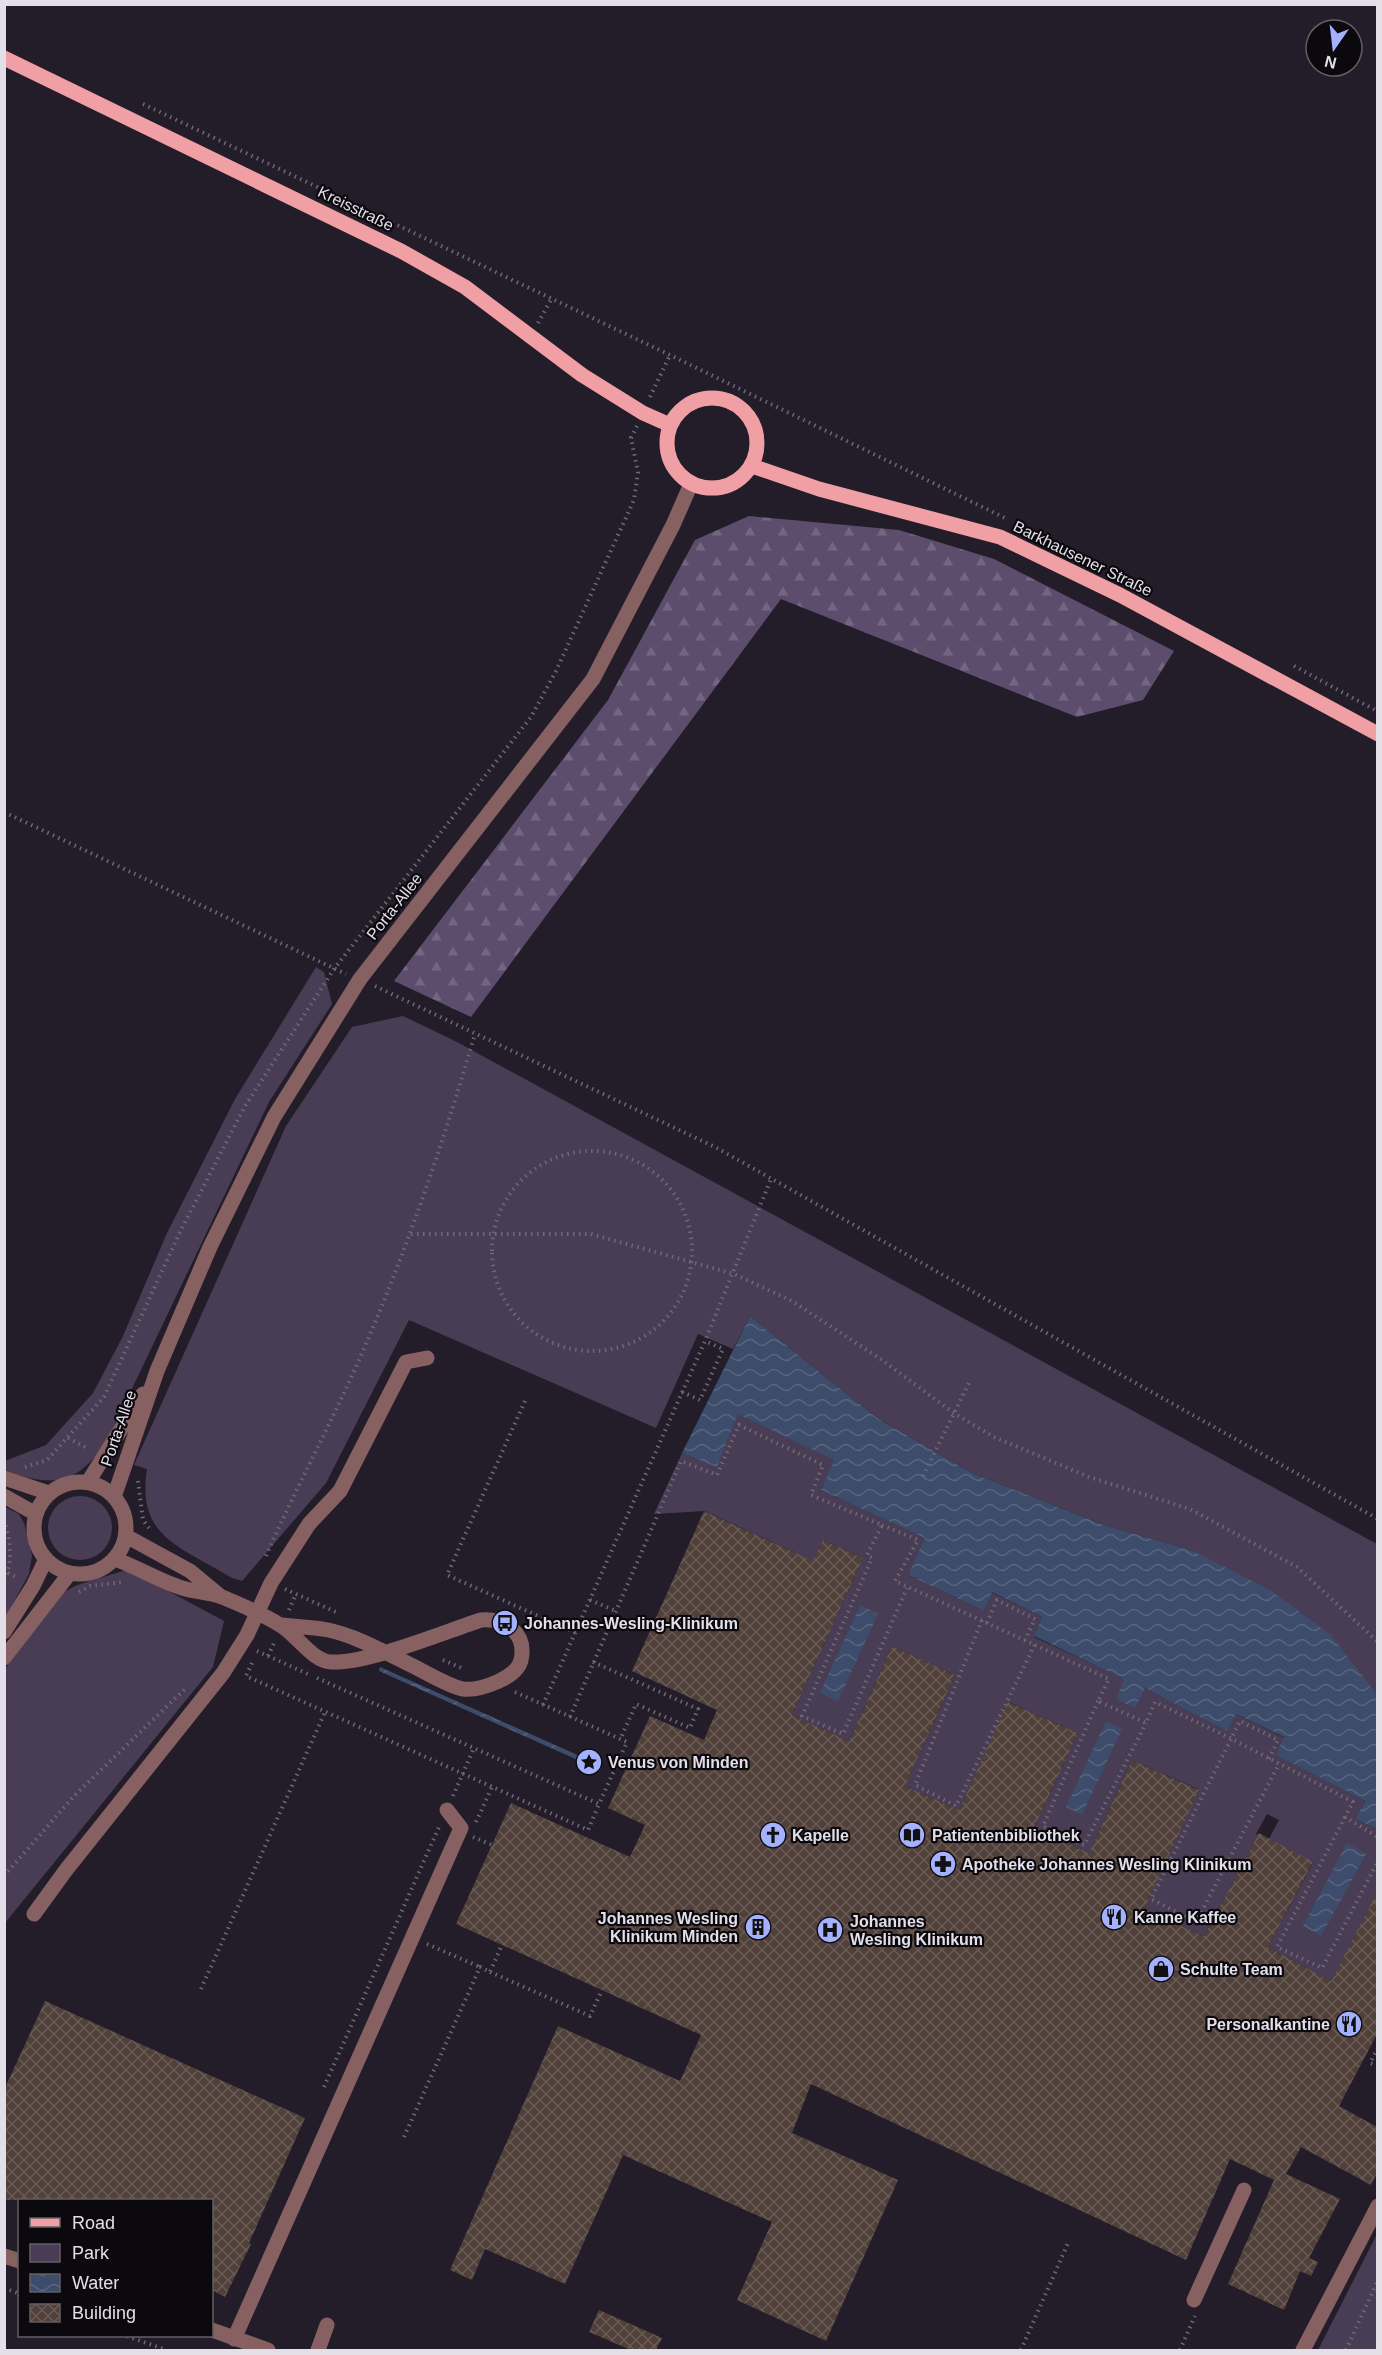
<svg xmlns="http://www.w3.org/2000/svg" width="1382" height="2355" font-family="Helvetica,sans-serif">
<defs>
<pattern id="forest-firs" width="22" height="20" patternUnits="userSpaceOnUse" patternTransform="scale(1.5)"><rect width="22" height="20" fill="#5c4d6d"/><path d="M5 1l3.5 6h-7zM16 11l3.5 6h-7z" fill="#736682"/></pattern>
<pattern id="water-waves" width="16" height="10" patternUnits="userSpaceOnUse" patternTransform="scale(1.5)"><rect width="16" height="10" fill="#3c4c6a"/><path d="M0 5q4-4 8 0t8 0" fill="none" stroke="#58657f"/></pattern>
<pattern id="building-cross-hatch" width="8" height="8" patternUnits="userSpaceOnUse" patternTransform="scale(1.5)"><rect width="8" height="8" fill="#504039"/><path d="M0 0l8 8M0 8l8-8" fill="none" stroke="#695b56"/></pattern>
</defs>
<rect width="100%" height="100%" fill="#231d2a"/>
<path fill="#483d54" d="M 316,967 L 324,972 L 332,1004 L 269,1102 L 107,1441 C 76,1486 54,1487 5,1471 L 5,1461 L 46,1445 L 93,1393 L 123,1336 L 167,1233 L 235,1099 Z
M 403,1016 L 457,1042 L 1377,1544 L 1377,1695 L 1191,1550 L 1104,1525 L 972,1473 L 877,1418 L 750,1316 L 733,1349 L 698,1334 L 656,1428 L 409,1320 L 326,1483 L 242,1581 L 232,1578 C 182,1547 136,1538 147,1469 L 134,1465 L 286,1126 L 352,1027 Z
M 738,1413 L 835,1460 L 821,1490 L 926,1538 L 908,1575 L 984,1611 L 991,1592 L 1042,1617 L 1034,1637 L 1125,1679 L 1117,1700 L 1145,1688 L 1227,1730 L 1236,1714 L 1285,1738 L 1277,1755 L 1365,1801 L 1355,1819 L 1377,1829 L 1377,1897 L 1331,1981 L 1268,1947 L 1313,1863 L 1269,1839 L 1279,1820 L 1267,1814 L 1256,1834 L 1258,1835 L 1204,1936 L 1144,1909 L 1198,1789 L 1132,1760 L 1089,1853 L 1034,1828 L 1078,1733 L 1009,1702 L 959,1810 L 905,1786 L 955,1675 L 892,1646 L 849,1741 L 792,1715 L 863,1558 L 823,1540 L 805,1580 L 794,1552 L 705,1511 L 654,1514 L 682,1453 L 717,1466 Z
M48 1528a32 32 0 1 1 64 0a32 32 0 1 1-64 0Z
M 5,1507 L 19,1514 L 24,1523 L 32,1555 L 29,1574 L 5,1618 Z
M 123,1571 L 133,1572 L 224,1621 L 213,1667 L 5,1923 L 5,1669 L 62,1593 L 77,1585 Z
M 1377,2234 L 1377,2350 L 1318,2350 Z"/>
<path fill="url(#forest-firs)" d="M 749,516 L 899,530 L 994,559 L 1174,651 L 1143,700 L 1077,717 L 781,599 L 471,1017 L 394,981 L 608,700 L 695,540 Z"/>
<path fill="url(#water-waves)" d="M 750,1316 L 877,1418 L 972,1473 L 1104,1525 L 1191,1550 L 1270,1590 L 1330,1634 L 1377,1695 L 1377,1829 L 1355,1819 L 1365,1801 L 1276,1755 L 1284,1737 L 1236,1714 L 1227,1731 L 1145,1688 L 1135,1708 L 1116,1699 L 1124,1679 L 1034,1636 L 1042,1617 L 992,1592 L 984,1611 L 908,1575 L 925,1538 L 821,1490 L 834,1460 L 738,1414 L 717,1467 L 682,1453 Z
M 860,1605 L 878,1614 L 838,1701 L 820,1693 Z
M 380,1667 L 582,1757 L 590,1755 L 595,1757 L 597,1764 L 593,1769 L 586,1770 L 580,1761 L 379,1671 Z
M 1106,1721 L 1122,1729 L 1082,1815 L 1066,1807 Z
M 1347,1843 L 1366,1854 L 1321,1936 L 1303,1926 Z"/>
<path fill="url(#building-cross-hatch)" d="M 704,1511 L 813,1561 L 823,1540 L 863,1558 L 792,1715 L 849,1741 L 892,1646 L 955,1675 L 905,1786 L 959,1810 L 1008,1702 L 1078,1733 L 1034,1828 L 1089,1853 L 1132,1760 L 1199,1790 L 1144,1909 L 1204,1936 L 1259,1833 L 1313,1862 L 1268,1947 L 1331,1981 L 1377,1893 L 1377,2034 L 1339,2106 L 1377,2127 L 1377,2173 L 1371,2185 L 1301,2147 L 1286,2174 L 1340,2199 L 1309,2258 L 1318,2262 L 1311,2276 L 1300,2271 L 1284,2310 L 1228,2284 L 1274,2180 L 1230,2159 L 1186,2260 L 811,2084 L 792,2133 L 898,2180 L 826,2341 L 737,2300 L 772,2222 L 623,2155 L 565,2284 L 485,2249 L 472,2280 L 450,2270 L 558,2026 L 680,2081 L 701,2035 L 456,1924 L 511,1803 L 630,1857 L 645,1825 L 608,1808 L 650,1716 L 704,1740 L 717,1710 L 632,1671 Z
M 45,2001 L 305,2118 L 249,2243 L 251,2244 L 225,2297 L 212,2290 L 212,2200 L 4,2200 L 4,2090 Z
M 599,2310 L 662,2338 L 656,2350 L 631,2350 L 589,2332 Z"/>
<g fill="none" stroke-linecap="round" stroke-linejoin="round">
<path stroke="#6e6975" stroke-width="4" stroke-dasharray="1.5 4.5" stroke-linecap="butt" d="M 143,104 L 670,355 L 1007,519
M 538,323 L 552,298
M 650,397 L 670,355
M 1294,666 L 1377,711
M 4,812 L 346,974
M 375,986 L 715,1147 L 1378,1519
M492 1251a100 100 0 1 1 200 0a100 100 0 1 1-200 0Z
M 411,1234 L 591,1234 L 734,1274 L 792,1301 L 882,1360 L 955,1414 L 994,1437 L 1089,1477 L 1190,1509 L 1297,1567 L 1378,1642
M 682,1392 L 700,1400 L 723,1349 L 705,1341
M 525,1401 L 447,1575 L 576,1633
M 68,1438 L 89,1449
M 25,1467 L 47,1460 L 104,1397 L 180,1232 L 245,1106 L 334,969 L 531,717 L 556,671 L 634,500 L 638,472 L 631,438 L 637,426
M 923,1476 L 969,1383
M 138,1481 L 143,1520 L 149,1528
M 4,1520 C 10,1539 14,1561 4,1580
M 882,1525 L 918,1540 L 895,1581 L 1109,1679 L 1098,1701 L 1146,1723 L 1155,1702 L 1230,1738 L 1353,1802 L 1345,1817 L 1378,1837
M 266,1556 C 297,1485 335,1417 365,1346 C 409,1244 444,1140 475,1034
M 8,1573 L 18,1578
M 285,1589 L 338,1613
M 79,1592 L 90,1586 L 124,1582
M 590,1600 L 616,1611
M 289,1610 L 296,1594
M 982,1620 L 915,1785 L 956,1806 L 1035,1644
M 987,1623 L 997,1600 L 1035,1619 L 1025,1640
M 257,1651 L 310,1675
M 268,1656 L 275,1641
M 443,1660 L 464,1669
M 593,1662 L 698,1709 L 690,1728 L 636,1704 L 620,1740
M 252,1663 L 246,1676 L 588,1830 L 599,1804
M 317,1678 L 599,1804 L 627,1742 L 515,1692
M 1098,1701 L 1043,1826 L 1084,1845 L 1146,1723
M 543,1705 L 705,1341 L 771,1179
M 570,1717 L 681,1461 L 717,1475 L 739,1425 L 823,1465 L 811,1495 L 882,1525 L 867,1555 L 872,1558 L 802,1716 L 843,1734 L 907,1588
M 620,1758 L 629,1762
M 1269,1759 L 1278,1740 L 1240,1721 L 1151,1899 L 1196,1922 L 1279,1764
M 453,1796 L 474,1748
M 1345,1817 L 1277,1947 L 1322,1968 L 1378,1861
M 476,1822 L 492,1787
M 473,1837 L 492,1845
M 4,1876 L 74,1796 L 187,1687
M 427,1944 L 480,1967
M 490,1972 L 590,2016 L 602,1990
M 201,1989 L 325,1712
M 1378,2048 L 1370,2063 L 1378,2066
M 324,2087 L 439,1827
M 404,2137 L 480,1967 L 490,1972 L 502,1945
M 4,2288 L 20,2294
M 127,2336 L 166,2350
M 1021,2350 L 1068,2243
M 1180,2350 L 1195,2316
M 1346,2350 L 1378,2280"/>
<path stroke="#876062" stroke-width="15" d="M 4,1478 L 49,1493
M34 1528a46 46 0 1 1 92 0a46 46 0 1 1-92 0Z
M 88,1482 L 143,1394
M 4,1496 L 36,1514
M 114,1497 L 157,1371 L 210,1247 L 274,1117 L 360,979 L 593,679 L 673,525 L 691,484
M 126,1536 L 190,1571 L 219,1595
M 115,1559 C 137,1567 159,1581 182,1588 C 195,1592 210,1592 222,1597 C 241,1605 263,1614 280,1625 C 296,1634 312,1661 331,1662 C 367,1664 444,1632 481,1620 C 505,1618 527,1633 521,1660 C 517,1678 480,1691 463,1689 C 450,1687 425,1672 413,1666 C 386,1653 357,1636 328,1630 C 313,1627 297,1627 282,1625
M 4,1632 L 33,1586 L 46,1559
M 4,1658 L 70,1573
M 34,1914 L 66,1870 L 223,1673 L 247,1635 L 271,1583 L 309,1524 L 340,1491 L 406,1362 L 427,1358
M 4,2256 L 20,2261
M 1194,2300 L 1244,2190
M 212,2330 L 268,2350
M 234,2339 L 461,1828 L 447,1810
M 318,2350 L 327,2325
M 1303,2350 L 1378,2206"/>
<path stroke="#f09fa5" stroke-width="15" d="M 4,58 L 401,251 L 465,287 L 582,375 L 643,413 L 670,425
M667 443a45 45 0 1 1 90 0a45 45 0 1 1-90 0Z
M 752,466 L 819,489 L 1000,537 L 1120,595 L 1378,734"/>
</g>
<defs>
<g id="bus-disc" transform="scale(1.35)"><circle r="9.5" fill="#a4b1fc" stroke="#0b090e"/><path d="M-5-6H5V4H4V6H2V4H-2V6H-4V4H-5ZM-3.5-4V0h7V-4ZM-3.5 1.2v1.5H-2V1.2ZM2 1.2v1.5H3.5V1.2Z" fill="#111"/></g>
<g id="sight-disc" transform="scale(1.35)"><circle r="9.5" fill="#a4b1fc" stroke="#0b090e"/><path d="M0-6L1.8-2.2L6-1.7L2.9 1.2L3.7 5.4L0 3.3L-3.7 5.4L-2.9 1.2L-6-1.7L-1.8-2.2Z" fill="#111"/></g>
<g id="church-disc" transform="scale(1.35)"><circle r="9.5" fill="#a4b1fc" stroke="#0b090e"/><path d="M-1.2-6h2.4v3.5h3.3v2.4h-3.3V6h-2.4V-.1h-3.3v-2.4h3.3Z" fill="#111"/></g>
<g id="library-disc" transform="scale(1.35)"><circle r="9.5" fill="#a4b1fc" stroke="#0b090e"/><path d="M-6-4Q-3-5.5-.7-3.5V5Q-3 3-6 4ZM6-4Q3-5.5 .7-3.5V5Q3 3 6 4Z" fill="#111"/></g>
<g id="pharmacy-disc" transform="scale(1.35)"><circle r="9.5" fill="#a4b1fc" stroke="#0b090e"/><path d="M-2-6h4v4h4v4h-4v4h-4v-4h-4v-4h4Z" fill="#111"/></g>
<g id="restaurant-disc" transform="scale(1.35)"><circle r="9.5" fill="#a4b1fc" stroke="#0b090e"/><path d="M-5-6h1v4h1v-4h1v4h1v-4h1v5L-1.5 .5V6h-2V.5L-5-1ZM5-6V6H3V1.5H1.5Q1.5-4 5-6Z" fill="#111"/></g>
<g id="building-disc" transform="scale(1.35)"><circle r="9.5" fill="#a4b1fc" stroke="#0b090e"/><path d="M-4-6H4V6H1V3H-1V6H-4ZM-2.5-4.3h1.7v1.8h-1.7ZM.8-4.3h1.7v1.8H.8ZM-2.5-1h1.7V.8h-1.7ZM.8-1h1.7V.8H.8Z" fill="#111"/></g>
<g id="hospital-disc" transform="scale(1.35)"><circle r="9.5" fill="#a4b1fc" stroke="#0b090e"/><path d="M-5-5h3v3.5h4V-5h3V5h-3V1.5h-4V5h-3Z" fill="#111"/></g>
<g id="shop-disc" transform="scale(1.35)"><circle r="9.5" fill="#a4b1fc" stroke="#0b090e"/><path d="M-5-2.5h2.3a2.7 3.5 0 0 1 5.4 0H5L5.5 6h-11ZM-1.5-2.5h3a1.5 2.3 0 0 0-3 0Z" fill="#111"/></g>
</defs>
<g fill-rule="evenodd">
<use href="#bus-disc" x="505" y="1623"/>
<use href="#sight-disc" x="589" y="1762"/>
<use href="#church-disc" x="773" y="1835"/>
<use href="#library-disc" x="912" y="1835"/>
<use href="#pharmacy-disc" x="943" y="1864"/>
<use href="#restaurant-disc" x="1114" y="1917"/>
<use href="#building-disc" x="758" y="1927"/>
<use href="#hospital-disc" x="830" y="1930"/>
<use href="#shop-disc" x="1161" y="1969"/>
<use href="#restaurant-disc" x="1349" y="2024"/>
</g>
<g text-anchor="middle" stroke-width="4.5" stroke-linejoin="round" paint-order="stroke">
<g font-size="16" fill="#e2dfe8" stroke="#0b090e">
<text transform="translate(356 208) rotate(26)" y="6">Kreisstraße</text>
<text transform="translate(1083 558) rotate(26)" y="6">Barkhausener Straße</text>
<text transform="translate(394 906) rotate(-52)" y="6">Porta-Allee</text>
<text transform="translate(118 1428) rotate(-71)" y="6">Porta-Allee</text>
</g>
<g font-size="16" font-weight="bold" fill="#e2dfe8" stroke="#0b090e" text-anchor="start">
<text x="524" y="1629">Johannes-Wesling-Klinikum</text>
<text x="608" y="1768">Venus von Minden</text>
<text x="792" y="1841">Kapelle</text>
<text x="932" y="1841">Patientenbibliothek</text>
<text x="962" y="1870">Apotheke Johannes Wesling Klinikum</text>
<text x="1134" y="1923">Kanne Kaffee</text>
<text x="738" y="1924" text-anchor="end">Johannes Wesling<tspan x="738" dy="18">Klinikum Minden</tspan></text>
<text x="850" y="1927">Johannes<tspan x="850" dy="18">Wesling Klinikum</tspan></text>
<text x="1180" y="1975">Schulte Team</text>
<text x="1330" y="2030" text-anchor="end">Personalkantine</text>
</g>
</g>
<rect width="1382" height="2355" fill="none" stroke="#e2dfe8" stroke-width="12"/>
<rect x="18" y="2199" width="195" height="138" fill="#0b090e" stroke="#615f65" stroke-width="1.5"/>
<rect x="30" y="2218" width="30" height="9" fill="#f09fa5" stroke="#615f65" stroke-width="1.5"/>
<text x="72" y="2229" font-size="18" fill="#e2dfe8">Road</text>
<rect x="30" y="2244" width="30" height="18" fill="#483d54" stroke="#615f65" stroke-width="1.5"/>
<text x="72" y="2259" font-size="18" fill="#e2dfe8">Park</text>
<rect x="30" y="2274" width="30" height="18" fill="url(#water-waves)" stroke="#615f65" stroke-width="1.5"/>
<text x="72" y="2289" font-size="18" fill="#e2dfe8">Water</text>
<rect x="30" y="2304" width="30" height="18" fill="url(#building-cross-hatch)" stroke="#615f65" stroke-width="1.5"/>
<text x="72" y="2319" font-size="18" fill="#e2dfe8">Building</text>
<g transform="translate(1334 48) rotate(194)"><circle r="28" fill="#0b090e" stroke="#615f65" stroke-width="1.5"/>
<path d="M0-4.5L10 22L0 15L-10 22Z" fill="#a4b1fc"/>
<text y="-9" font-size="16" font-weight="bold" text-anchor="middle" fill="#e2dfe8">N</text>
</g>
</svg>
